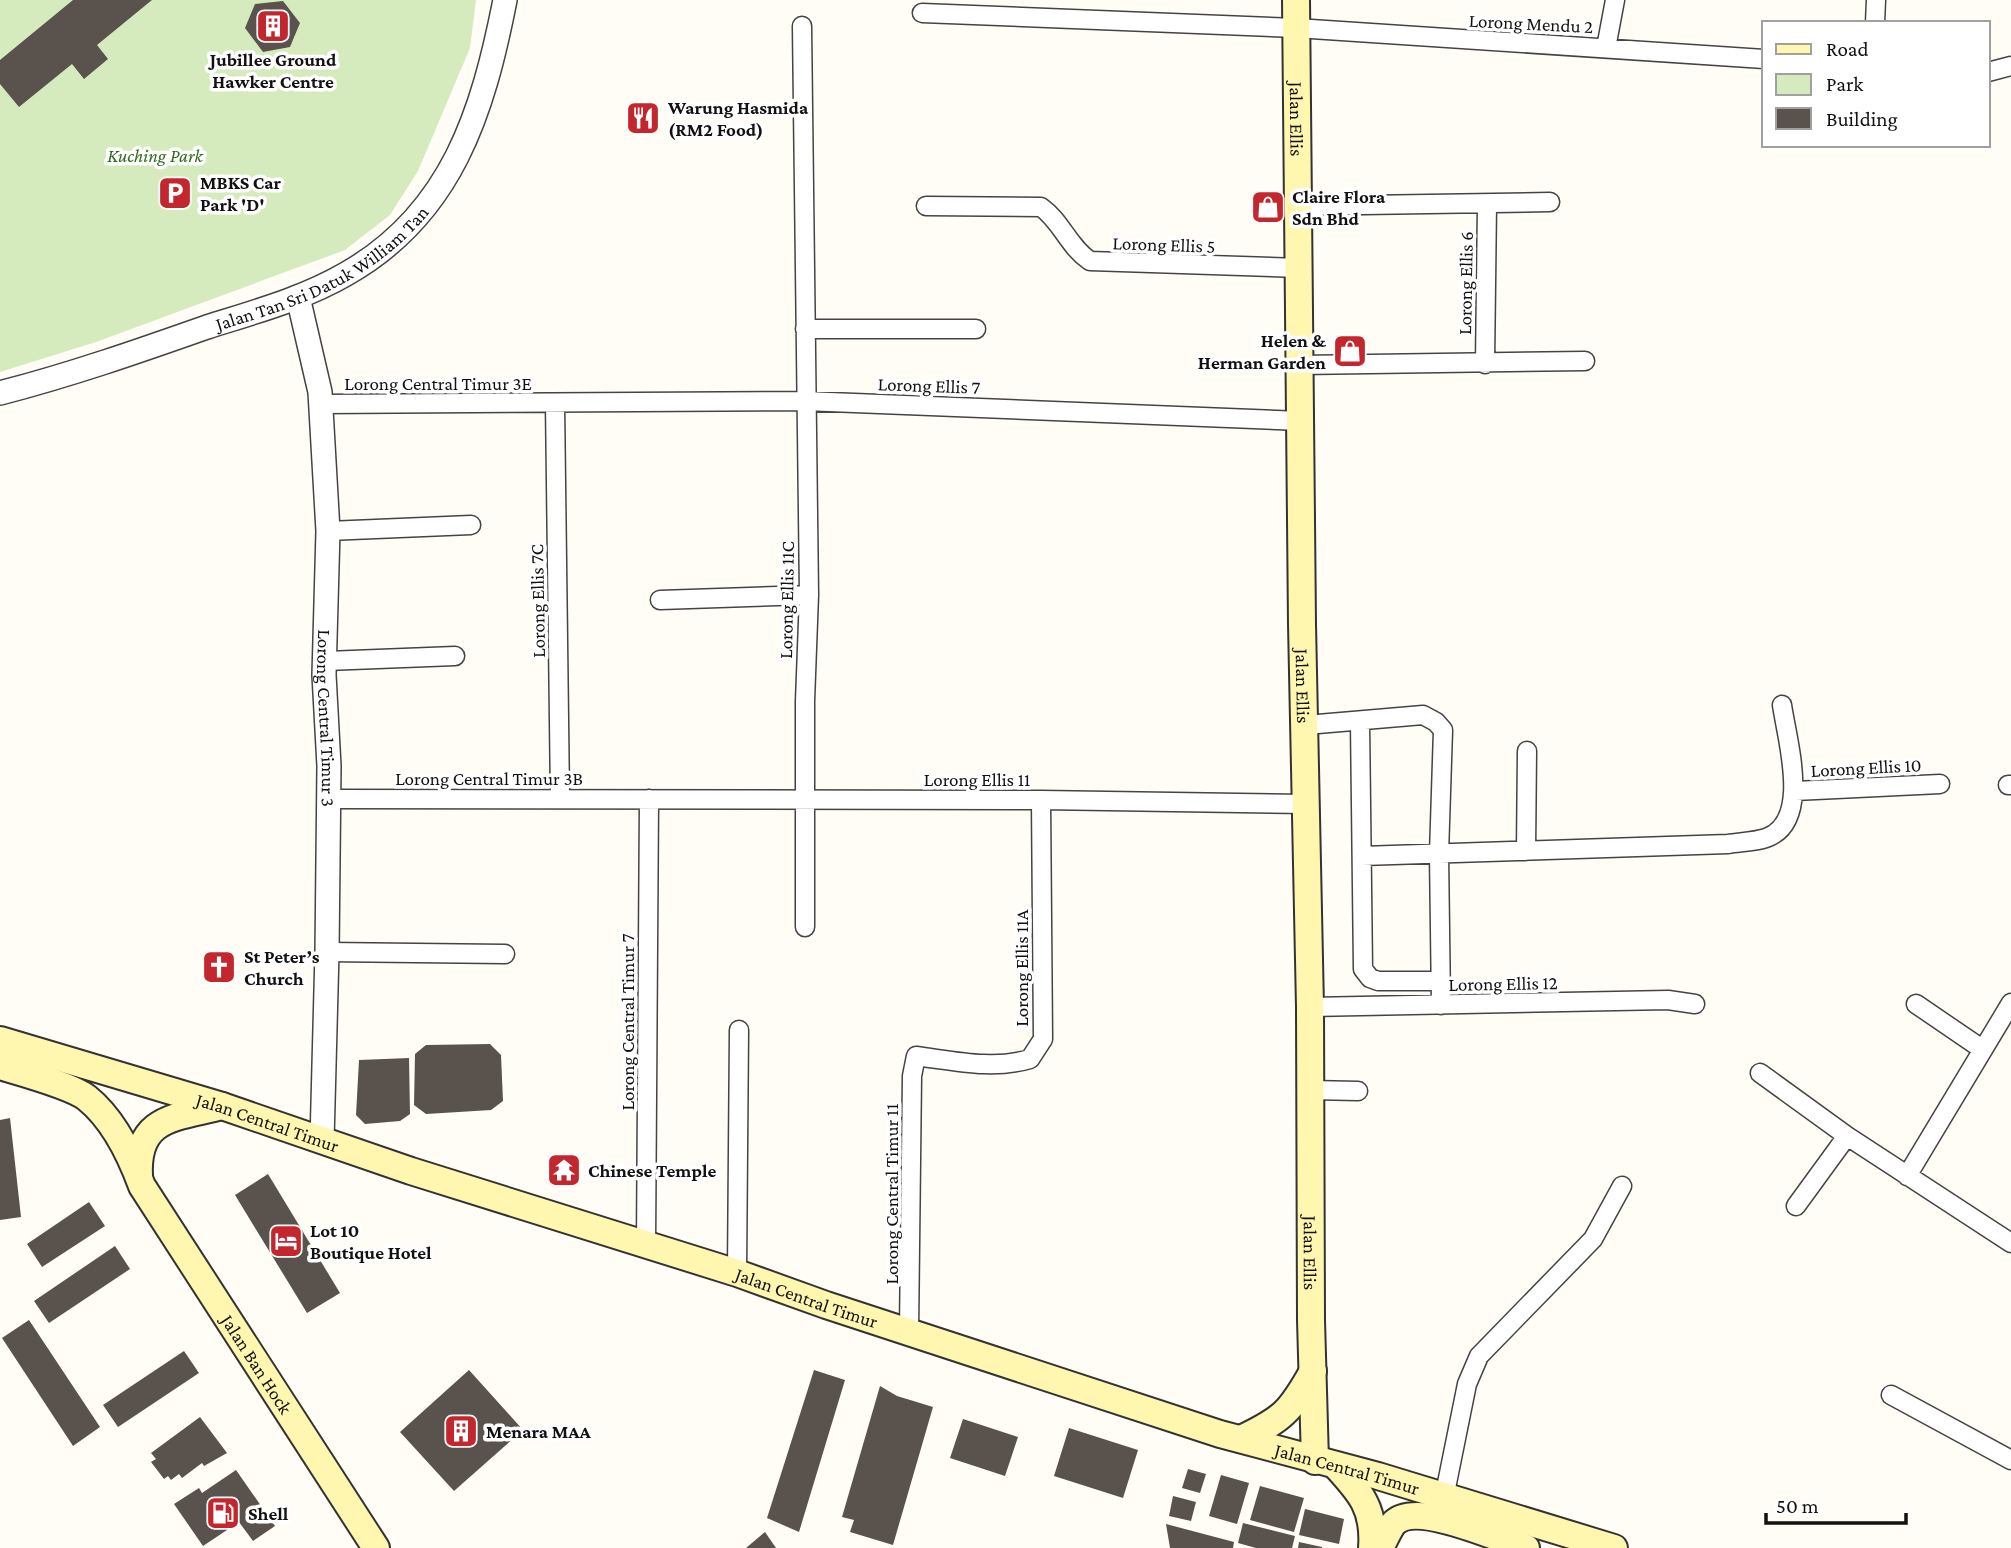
<svg xmlns="http://www.w3.org/2000/svg" width="2011" height="1548" font-family="'Crimson Pro',serif">
<rect width="100%" height="100%" fill="#fffdf5"/>
<path fill="#d5ebbd" d="M 0,0 L 476,0 L 470,48 L 418,171 L 390,215 L 345,250 L 96,342 L 0,372 Z"/>
<path fill="#5a524d" d="M 73,0 L 152,0 L 97,45 L 108,59 L 84,79 L 72,64 L 19,107 L 0,84 L 0,60 Z
M 283,1 L 300,23 L 290,47 L 263,52 L 245,28 L 255,4 Z
M 490,1044 L 501,1055 L 503,1101 L 491,1110 L 426,1114 L 414,1105 L 415,1054 L 426,1045 Z
M 409,1058 L 410,1114 L 400,1121 L 365,1124 L 356,1115 L 359,1060 Z
M 10,1118 L 21,1217 L 0,1220 L 0,1120 Z
M 268,1174 L 340,1293 L 307,1313 L 235,1195 Z
M 89,1202 L 105,1226 L 42,1267 L 27,1244 Z
M 115,1246 L 130,1269 L 49,1323 L 34,1301 Z
M 29,1320 L 100,1427 L 73,1446 L 2,1338 Z
M 184,1351 L 199,1373 L 118,1427 L 103,1405 Z
M 469,1370 L 523,1430 L 454,1491 L 400,1432 Z
M 814,1370 L 845,1380 L 799,1532 L 767,1518 Z
M 880,1386 L 897,1396 L 933,1407 L 893,1545 L 850,1532 L 854,1520 L 842,1517 Z
M 200,1417 L 227,1453 L 204,1466 L 202,1463 L 182,1478 L 179,1474 L 171,1480 L 168,1476 L 164,1479 L 151,1462 L 156,1459 L 151,1453 Z
M 963,1419 L 1018,1437 L 1005,1476 L 950,1458 Z
M 1069,1428 L 1138,1450 L 1123,1498 L 1054,1476 Z
M 1188,1469 L 1206,1474 L 1200,1493 L 1182,1488 Z
M 236,1470 L 275,1526 L 253,1541 L 239,1522 L 203,1546 L 174,1504 L 199,1488 L 202,1493 Z
M 1221,1475 L 1249,1483 L 1237,1524 L 1209,1516 Z
M 1260,1486 L 1304,1498 L 1294,1532 L 1250,1520 Z
M 1173,1496 L 1196,1502 L 1191,1521 L 1169,1516 Z
M 1305,1509 L 1344,1519 L 1339,1544 L 1299,1535 Z
M 1243,1523 L 1295,1536 L 1292,1548 L 1256,1548 L 1238,1543 Z
M 1166,1524 L 1234,1542 L 1233,1548 L 1170,1548 Z
M 765,1532 L 776,1548 L 746,1548 Z
M 1299,1542 L 1322,1547 L 1322,1548 L 1298,1548 Z"/>
<g fill="none" stroke-linecap="round" stroke-linejoin="round">
<g stroke="#444" stroke-width="21">
<path id="minor" d="M 922,13 L 1296,28 L 1764,59
M 1875,23 L 1876,0
M 802,26 L 809,595 L 805,701 L 805,927
M 1606,48 L 1615,0
M 1988,72 L 2011,66
M 926,206 L 1041,207 C 1061,221 1069,247 1090,261 L 1299,268
M 1299,206 L 1550,202
M 805,329 L 976,329
M 1485,364 L 1487,204
M 1300,365 L 1585,361
M 555,403 L 560,799
M 322,404 L 804,401 L 1301,421
M 328,531 L 471,525
M 660,600 L 809,595
M 326,661 L 455,656
M 1360,722 L 1363,969 L 1370,978 L 1378,981 L 1441,981
M 1306,725 L 1423,715 L 1436,722 L 1443,730 L 1439,854 L 1441,1005
M 2008,785 L 2011,785
M 1795,791 L 1940,784
M 329,799 L 1041,800 L 1305,804
M 1526,851 L 1527,751
M 1362,856 L 1728,844 C 1740,842 1754,842 1766,838 C 1812,822 1787,740 1782,705
M 327,952 L 505,954
M 1916,1004 L 1982,1049
M 1310,1007 L 1668,1000 L 1695,1004
M 1760,1073 L 1847,1136 L 2011,1243
M 1310,1090 L 1358,1091
M 1907,1176 L 2011,1003
M 1796,1206 L 1847,1136
M 646,1245 L 649,799
M 737,1273 L 739,1030
M 909,1331 L 912,1076 L 916,1056 C 955,1061 993,1070 1030,1059 L 1043,1039 L 1041,800
M 1891,1395 L 2011,1460
M 1444,1498 L 1467,1384 L 1479,1356 L 1593,1239 L 1622,1186"/>
</g>
<g stroke="#444" stroke-width="26">
<g id="tertiary">
<path id="s1" d="M 298,297 L 320,392 L 328,531 L 324,675 L 329,766 L 327,952 L 322,1141"/>
<path id="s2" d="M 0,393 C 70,375 139,351 207,327 C 254,312 303,299 346,274 C 452,214 483,112 505,0"/>
</g>
</g>
<g stroke="#333" stroke-width="30">
<g id="secondary">
<path id="s3" d="M 1296,0 L 1302,624 L 1310,1007 L 1311,1320 L 1315,1461"/>
<path id="s4" d="M 0,1040 L 222,1106 L 411,1171 L 737,1273 L 826,1305 L 1220,1434 L 1378,1476 L 1614,1548"/>
<path id="s5" d="M 0,1066 C 20,1072 72,1086 87,1098 C 113,1119 131,1156 142,1186 L 376,1548"/>
<path d="M 139,1176 C 136,1116 176,1118 222,1106"/>
<path d="M 1241,1439 C 1283,1419 1290,1412 1313,1371"/>
<path d="M 1335,1465 C 1361,1493 1375,1509 1372,1548"/>
<path d="M 1380,1548 C 1384,1541 1388,1531 1393,1524 C 1415,1499 1499,1539 1526,1548"/>
</g>
</g>
<use href="#minor" stroke="#fff" stroke-width="18"/>
<use href="#tertiary" stroke="#fff" stroke-width="23"/>
<use href="#secondary" stroke="#fff6b0" stroke-width="26"/>
</g>
<defs>
<g id="building-square" transform="scale(1.75)"><rect x="-9" y="-9" width="18" height="18" rx="4" fill="#c4262e" stroke="#fff"/><path d="M-4-6H4V6H1V3H-1V6H-4ZM-2.5-4.3h1.7v1.8h-1.7ZM.8-4.3h1.7v1.8H.8ZM-2.5-1h1.7V.8h-1.7ZM.8-1h1.7V.8H.8Z" fill="#fff"/></g>
<g id="restaurant-square" transform="scale(1.75)"><rect x="-9" y="-9" width="18" height="18" rx="4" fill="#c4262e" stroke="#fff"/><path d="M-5-6h1v4h1v-4h1v4h1v-4h1v5L-1.5 .5V6h-2V.5L-5-1ZM5-6V6H3V1.5H1.5Q1.5-4 5-6Z" fill="#fff"/></g>
<g id="parking-square" transform="scale(1.75)"><rect x="-9" y="-9" width="18" height="18" rx="4" fill="#c4262e" stroke="#fff"/><path d="M-3.5-5.5H1a3.5 3.5 0 0 1 0 7H-1V5.5H-3.5ZM-1-3.4V-.6H.8a1.4 1.4 0 0 0 0-2.8Z" fill="#fff"/></g>
<g id="shop-square" transform="scale(1.75)"><rect x="-9" y="-9" width="18" height="18" rx="4" fill="#c4262e" stroke="#fff"/><path d="M-5-2.5h2.3a2.7 3.5 0 0 1 5.4 0H5L5.5 6h-11ZM-1.5-2.5h3a1.5 2.3 0 0 0-3 0Z" fill="#fff"/></g>
<g id="church-square" transform="scale(1.75)"><rect x="-9" y="-9" width="18" height="18" rx="4" fill="#c4262e" stroke="#fff"/><path d="M-1.2-6h2.4v3.5h3.3v2.4h-3.3V6h-2.4V-.1h-3.3v-2.4h3.3Z" fill="#fff"/></g>
<g id="temple-square" transform="scale(1.75)"><rect x="-9" y="-9" width="18" height="18" rx="4" fill="#c4262e" stroke="#fff"/><path d="M0-6L5-2H3V0L6.5 2.5H4V6H1.5V3h-3V6H-4V2.5H-6.5L-3 0V-2H-5Z" fill="#fff"/></g>
<g id="hotel-square" transform="scale(1.75)"><rect x="-9" y="-9" width="18" height="18" rx="4" fill="#c4262e" stroke="#fff"/><path d="M-6-4.5h1.5V1H6V5H4.5V3h-9V5H-6ZM-4 0a1.8 1.8 0 1 1 3.6 0ZM.5 0V-2.5h3Q6-2.5 6 0Z" fill="#fff"/></g>
<g id="fuel-square" transform="scale(1.75)"><rect x="-9" y="-9" width="18" height="18" rx="4" fill="#c4262e" stroke="#fff"/><path d="M-5.5-6h7V0h2V4h1.3V-2.5L3-4.5l.8-.8L6-3V5H2.5V1h-1V6h-7ZM-4.2-4.7v3.2H.2V-4.7Z" fill="#fff"/></g>
</defs>
<g fill-rule="evenodd">
<use href="#building-square" x="273" y="26"/>
<use href="#restaurant-square" x="643" y="118"/>
<use href="#parking-square" x="175" y="193"/>
<use href="#shop-square" x="1268" y="207"/>
<use href="#shop-square" x="1350" y="351"/>
<use href="#church-square" x="219" y="967"/>
<use href="#temple-square" x="564" y="1170"/>
<use href="#hotel-square" x="286" y="1241"/>
<use href="#building-square" x="461" y="1431"/>
<use href="#fuel-square" x="223" y="1513"/>
</g>
<g text-anchor="middle" stroke-width="7" stroke-linejoin="round" paint-order="stroke">
<g font-size="19" fill="#111" stroke="#fff">
<text transform="translate(1531 23) rotate(3)" y="7">Lorong Mendu 2</text>
<text dy="7" stroke="none"><textPath href="#s3" startOffset="119">Jalan Ellis</textPath></text>
<text transform="translate(1164 244) rotate(2)" y="7">Lorong Ellis 5</text>
<text dy="7" stroke="none"><textPath href="#s2" startOffset="348">Jalan Tan Sri Datuk William Tan</textPath></text>
<text transform="translate(1465 283) rotate(-89)" y="7">Lorong Ellis 6</text>
<text x="438" y="390">Lorong Central Timur 3E</text>
<text transform="translate(929 385) rotate(2)" y="7">Lorong Ellis 7</text>
<text transform="translate(786 600) rotate(-89)" y="7">Lorong Ellis 11C</text>
<text transform="translate(537 601) rotate(-91)" y="7">Lorong Ellis 7C</text>
<text dy="7" stroke="none"><textPath href="#s3" startOffset="686">Jalan Ellis</textPath></text>
<text dy="7" stroke="none"><textPath href="#s1" startOffset="424">Lorong Central Timur 3</textPath></text>
<text transform="translate(1866 767) rotate(-3)" y="7">Lorong Ellis 10</text>
<text x="489" y="785">Lorong Central Timur 3B</text>
<text x="977" y="786">Lorong Ellis 11</text>
<text transform="translate(1021 968) rotate(-90)" y="7">Lorong Ellis 11A</text>
<text transform="translate(1503 983) rotate(-1)" y="7">Lorong Ellis 12</text>
<text transform="translate(627 1022) rotate(-90)" y="7">Lorong Central Timur 7</text>
<text dy="7" stroke="none"><textPath href="#s4" startOffset="280">Jalan Central Timur</textPath></text>
<text transform="translate(891 1194) rotate(-90)" y="7">Lorong Central Timur 11</text>
<text dy="7" stroke="none"><textPath href="#s3" startOffset="1253">Jalan Ellis</textPath></text>
<text dy="7" stroke="none"><textPath href="#s4" startOffset="847">Jalan Central Timur</textPath></text>
<text dy="7" stroke="none"><textPath href="#s5" startOffset="410">Jalan Ban Hock</textPath></text>
<text dy="7" stroke="none"><textPath href="#s4" startOffset="1414">Jalan Central Timur</textPath></text>
</g>
<g font-size="19" font-weight="bold" fill="#111" stroke="#fff" text-anchor="start">
<text x="273" y="66" text-anchor="middle">Jubillee Ground<tspan x="273" dy="22">Hawker Centre</tspan></text>
<text x="668" y="114">Warung Hasmida<tspan x="668" dy="22">(RM2 Food)</tspan></text>
<text x="200" y="189">MBKS Car<tspan x="200" dy="22">Park 'D'</tspan></text>
<text x="1292" y="203">Claire Flora<tspan x="1292" dy="22">Sdn Bhd</tspan></text>
<text x="1326" y="347" text-anchor="end">Helen &amp;<tspan x="1326" dy="22">Herman Garden</tspan></text>
<text x="244" y="963">St Peter’s<tspan x="244" dy="22">Church</tspan></text>
<text x="588" y="1177">Chinese Temple</text>
<text x="310" y="1237">Lot 10<tspan x="310" dy="22">Boutique Hotel</tspan></text>
<text x="486" y="1438">Menara MAA</text>
<text x="248" y="1520">Shell</text>
</g>
<g font-size="19" font-style="italic" fill="#2f6b1f" stroke="#fff">
<text x="155" y="162">Kuching Park</text>
</g>
</g>
<rect x="1762" y="21" width="228" height="126" fill="#ffffff" stroke="#a0a0a0" stroke-width="2"/>
<rect x="1776" y="44" width="35" height="10" fill="#fff6b0" stroke="#a0a0a0" stroke-width="2"/>
<text x="1826" y="56" font-size="21" fill="#111111">Road</text>
<rect x="1776" y="74" width="35" height="21" fill="#d5ebbd" stroke="#a0a0a0" stroke-width="2"/>
<text x="1826" y="91" font-size="21" fill="#111111">Park</text>
<rect x="1776" y="108" width="35" height="21" fill="#5a524d" stroke="#a0a0a0" stroke-width="2"/>
<text x="1826" y="126" font-size="21" fill="#111111">Building</text>
<path d="M1766 1513v10h140v-10" fill="none" stroke="#111111" stroke-width="3.5"/>
<text x="1776" y="1513" font-size="21" fill="#111111" stroke="#ffffff" stroke-width="5" paint-order="stroke">50 m</text>
</svg>
